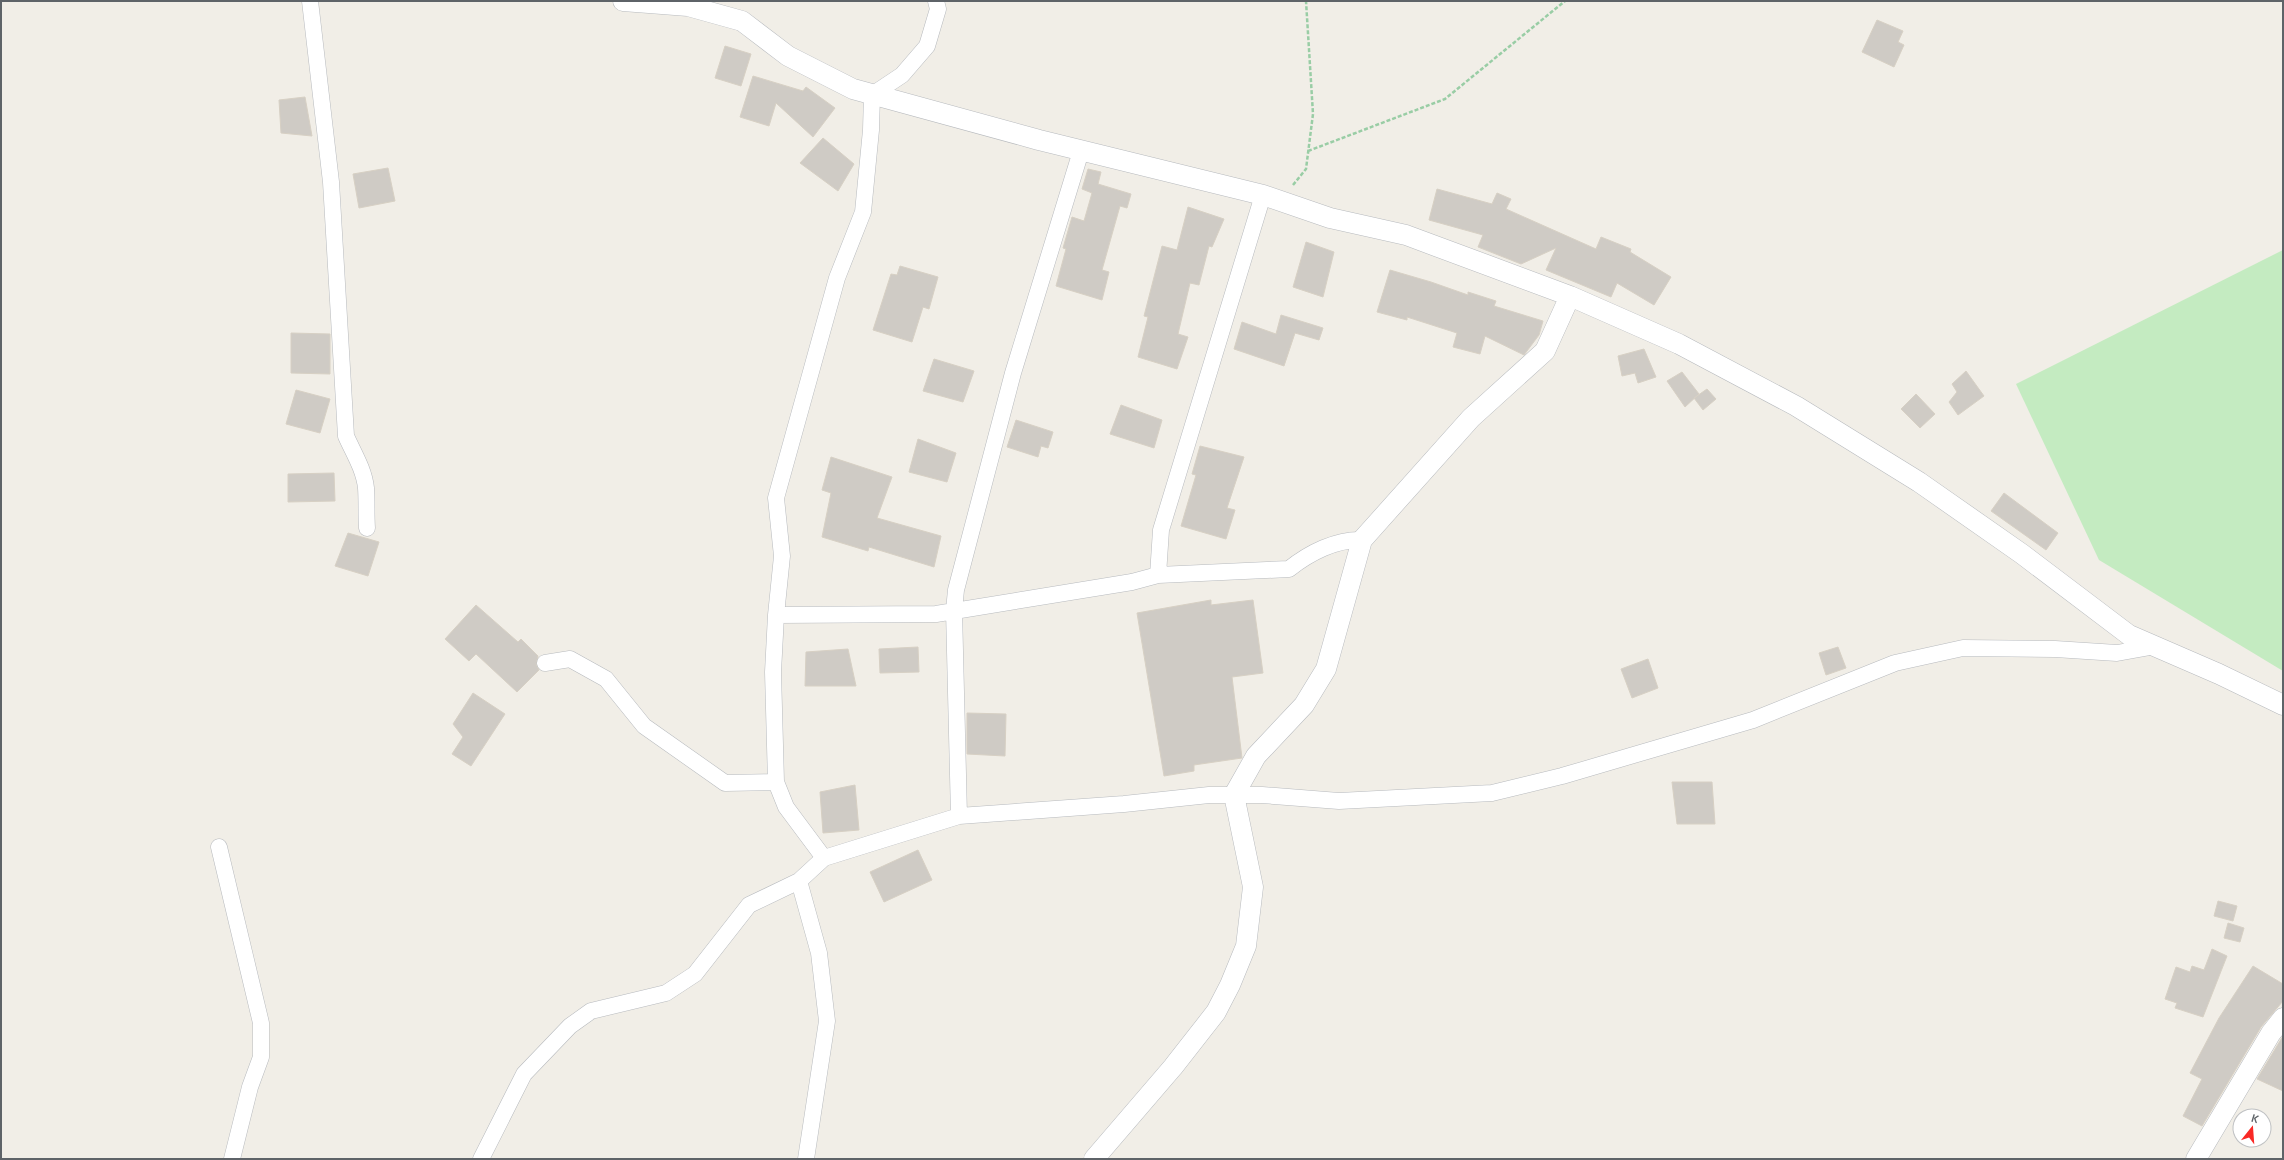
<svg xmlns="http://www.w3.org/2000/svg" width="2284" height="1160" font-family="Cabin,sans-serif">
<rect width="100%" height="100%" fill="#f1eee7"/>
<path fill="#c4ebc1" d="M 2283,250 L 2283,671 L 2099,560 L 2016,384 Z"/>
<path fill="#cfcbc5" stroke="#d7d0c4" d="M 1877,20 L 1903,31 L 1898,42 L 1904,45 L 1894,67 L 1862,52 Z
M 725,46 L 751,54 L 741,86 L 715,78 Z
M 753,76 L 803,91 L 806,87 L 835,108 L 813,137 L 776,103 L 769,126 L 740,117 Z
M 305,97 L 312,136 L 281,133 L 279,100 Z
M 823,138 L 854,164 L 838,191 L 800,163 Z
M 388,168 L 395,201 L 359,208 L 353,174 Z
M 1088,169 L 1101,172 L 1098,184 L 1131,194 L 1127,208 L 1120,206 L 1102,270 L 1109,272 L 1102,300 L 1056,286 L 1066,249 L 1063,248 L 1072,217 L 1084,221 L 1092,193 L 1082,189 Z
M 1437,189 L 1492,204 L 1497,193 L 1511,199 L 1506,209 L 1596,249 L 1601,237 L 1631,249 L 1630,252 L 1671,277 L 1654,305 L 1617,283 L 1611,297 L 1546,270 L 1556,248 L 1521,264 L 1478,247 L 1483,235 L 1429,220 Z
M 1188,207 L 1224,219 L 1212,247 L 1209,246 L 1199,285 L 1190,283 L 1178,334 L 1188,337 L 1177,369 L 1138,357 L 1148,317 L 1144,316 L 1162,246 L 1177,250 Z
M 1306,242 L 1334,252 L 1323,297 L 1293,287 Z
M 900,266 L 938,277 L 929,309 L 923,307 L 912,342 L 873,330 L 891,274 L 897,275 Z
M 1390,270 L 1431,282 L 1468,295 L 1468,292 L 1496,301 L 1494,306 L 1543,321 L 1539,335 L 1524,355 L 1485,336 L 1480,354 L 1453,347 L 1457,333 L 1407,317 L 1407,320 L 1377,312 Z
M 1281,315 L 1323,328 L 1319,340 L 1295,333 L 1284,366 L 1234,349 L 1242,322 L 1276,334 Z
M 291,333 L 330,334 L 330,374 L 291,373 Z
M 1644,349 L 1656,377 L 1638,383 L 1635,373 L 1622,376 L 1618,356 Z
M 934,359 L 974,371 L 963,402 L 923,391 Z
M 1966,371 L 1984,396 L 1958,415 L 1949,402 L 1957,392 L 1952,384 Z
M 1682,372 L 1699,394 L 1685,407 L 1667,381 Z
M 1707,389 L 1716,399 L 1703,410 L 1694,398 Z
M 296,390 L 330,399 L 320,433 L 286,424 Z
M 1916,394 L 1935,414 L 1920,428 L 1901,409 Z
M 1121,405 L 1162,420 L 1154,448 L 1110,434 Z
M 1016,420 L 1053,432 L 1048,448 L 1041,446 L 1038,457 L 1007,447 Z
M 918,439 L 956,453 L 947,482 L 909,472 Z
M 1200,446 L 1244,457 L 1227,508 L 1235,510 L 1226,539 L 1181,526 L 1196,475 L 1192,474 Z
M 831,457 L 892,477 L 877,518 L 941,536 L 934,567 L 869,547 L 868,551 L 822,537 L 831,493 L 822,490 Z
M 334,473 L 335,501 L 288,502 L 288,474 Z
M 2004,493 L 2058,533 L 2046,550 L 1991,511 Z
M 348,533 L 379,542 L 368,576 L 335,566 Z
M 1211,600 L 1211,605 L 1253,600 L 1263,673 L 1232,677 L 1242,758 L 1194,765 L 1194,771 L 1164,776 L 1137,613 Z
M 476,605 L 518,642 L 521,639 L 538,656 L 536,664 L 539,670 L 517,692 L 476,654 L 469,661 L 445,639 Z
M 918,647 L 919,672 L 880,673 L 879,649 Z
M 1838,647 L 1846,668 L 1826,675 L 1819,653 Z
M 848,649 L 856,686 L 805,686 L 806,652 Z
M 1648,659 L 1658,688 L 1632,698 L 1621,669 Z
M 473,693 L 505,714 L 471,766 L 452,754 L 463,737 L 453,724 Z
M 967,713 L 1006,714 L 1005,756 L 967,754 Z
M 1672,782 L 1712,782 L 1715,824 L 1677,824 Z
M 855,785 L 859,830 L 823,833 L 820,792 Z
M 918,850 L 932,880 L 884,902 L 870,872 Z
M 2218,901 L 2237,906 L 2233,921 L 2214,916 Z
M 2228,923 L 2244,928 L 2240,942 L 2224,938 Z
M 2212,949 L 2227,956 L 2203,1017 L 2175,1008 L 2177,1003 L 2165,999 L 2176,967 L 2190,972 L 2192,966 L 2204,970 Z
M 2253,966 L 2283,984 L 2283,1001 L 2261,1027 L 2202,1126 L 2183,1116 L 2202,1079 L 2190,1073 L 2219,1018 Z
M 2283,1036 L 2283,1091 L 2257,1079 Z"/>
<g fill="none" stroke-linecap="round" stroke-linejoin="round">
<g stroke="#b7babe" stroke-width="17">
<path id="minor" d="M 310,1 L 331,182 L 346,436 C 353,452 364,469 366,488 C 367,501 366,515 367,528
M 1158,575 L 1161,530 L 1263,195
M 776,615 L 936,614 L 1132,582 L 1158,575 L 1289,569 C 1309,553 1336,539 1362,540
M 545,663 L 570,659 L 606,679 L 644,726 L 725,783 L 776,782
M 959,816 L 954,610 L 956,590 L 1013,373 L 1081,151
M 219,847 L 261,1023 L 261,1057 L 250,1087 L 232,1159
M 824,858 L 786,807 L 776,782 L 773,672 L 776,615 L 782,556 L 776,498 L 837,278 L 863,212 L 871,130 L 872,95 L 902,75 L 927,46 L 938,9 L 936,1
M 799,881 L 819,953 L 827,1021 L 806,1159
M 481,1159 L 524,1074 L 570,1026 L 591,1011 L 666,993 L 695,974 L 749,905 L 799,881 L 824,858 L 959,816 L 1124,804 L 1209,795 L 1262,795 L 1339,801 L 1492,793 L 1562,776 L 1753,720 L 1895,663 L 1963,648 L 2055,649 L 2117,653 L 2156,646"/>
</g>
<g stroke="#b7babe" stroke-width="21">
<path id="tertiary" d="M 623,1 L 688,6 L 742,21 L 788,56 L 853,89 L 1039,140 L 1263,195 L 1330,218 L 1406,235 L 1570,296 L 1679,344 L 1796,406 L 1919,482 L 2022,554 L 2129,635 L 2219,674 L 2283,705
M 1094,1159 L 1173,1067 L 1216,1012 L 1230,985 L 1246,946 L 1253,887 L 1234,795 L 1256,756 L 1304,705 L 1326,669 L 1362,540 L 1471,418 L 1545,351 L 1570,296
M 2196,1159 L 2271,1033 L 2283,1018"/>
</g>
<path stroke="#99cda5" stroke-width="2.5" stroke-dasharray="4 2" stroke-linecap="butt" d="M 1308,151 L 1445,99 L 1565,1
M 1293,185 L 1306,169 L 1313,114 L 1306,1"/>
<use href="#minor" stroke="#fff" stroke-width="16"/>
<use href="#tertiary" stroke="#fff" stroke-width="20"/>
</g>
<rect width="2284" height="1160" fill="none" stroke="#5e6368" stroke-width="4"/>
<g transform="translate(2252 1128) rotate(17)"><circle r="19" fill="#ffffff" stroke="#bfc1c3"/>
<path d="M0-3L7 15L0 10L-7 15Z" fill="#f92925"/>
<text y="-6" font-size="11" font-weight="bold" text-anchor="middle" fill="#5e6368">K</text>
</g>
</svg>
